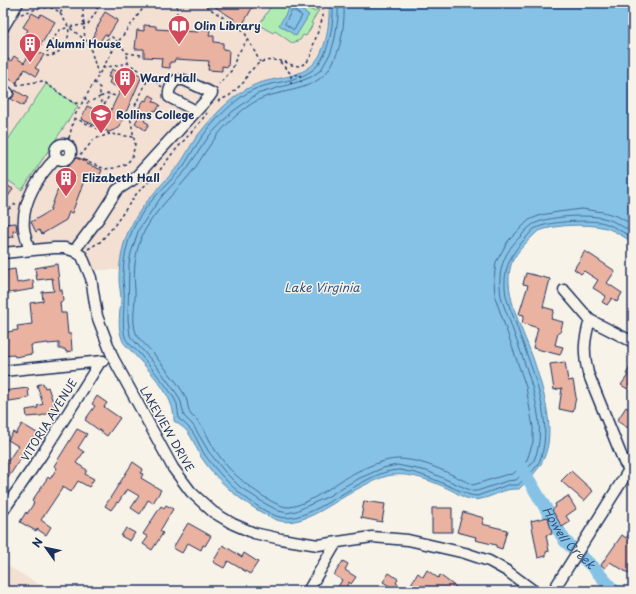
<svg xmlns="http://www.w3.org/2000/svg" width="636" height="594" font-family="'Playpen Sans',sans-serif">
<rect width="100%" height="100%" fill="#f7f3e8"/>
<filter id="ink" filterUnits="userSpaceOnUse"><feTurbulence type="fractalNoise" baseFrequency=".025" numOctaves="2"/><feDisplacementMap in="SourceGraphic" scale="8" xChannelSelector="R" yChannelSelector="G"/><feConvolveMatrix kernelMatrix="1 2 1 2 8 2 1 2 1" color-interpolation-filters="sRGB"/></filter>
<g filter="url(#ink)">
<path fill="#f3e0d3" d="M 3,3 L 329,3 L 329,18 L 323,48 L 314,64 L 307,69 L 298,72 L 253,85 L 226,105 L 202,130 L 179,165 L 156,190 L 130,225 L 122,250 L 119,270 L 91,270 L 81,251 L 3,251 Z
M 3,563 L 50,591 L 3,591 Z"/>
<path fill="#b0ecb1" stroke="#668e88" d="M 273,3 L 304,3 L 309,6 L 308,8 L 315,12 L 317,9 L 319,10 L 311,23 L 313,24 L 306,36 L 303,35 L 300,40 L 292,43 L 275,31 L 273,33 L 259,25 Z
M 46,84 L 78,106 L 22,190 L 3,177 L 3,147 Z"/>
<path fill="#85c2e5" stroke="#5b87af" d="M 329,3 L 633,3 L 633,242 C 625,238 617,232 609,229 C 593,223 553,224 537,232 C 535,234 533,236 531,238 C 523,246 514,255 511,265 C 502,294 525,334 534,361 C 542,386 552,417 548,444 C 544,466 534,474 519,489 C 515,489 511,489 507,490 C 496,493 482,502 470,499 C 463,498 457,493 451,490 C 432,481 408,471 387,476 C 374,480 360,487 349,494 C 329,505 298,530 274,519 C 245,505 219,484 201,457 C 196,448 193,438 186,430 C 183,427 178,424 174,421 C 175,395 149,371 133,353 C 130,349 123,344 122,339 C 117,327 120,312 121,300 C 121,293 119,286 119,279 C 119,270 120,261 122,252 C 129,215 156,192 179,165 C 185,157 189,148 195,139 C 210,119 230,97 252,86 C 270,77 300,79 314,63 C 327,50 330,20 329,3 Z
M 292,4 L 309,15 L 296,36 L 279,25 Z"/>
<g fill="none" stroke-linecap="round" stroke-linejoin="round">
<path stroke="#456a94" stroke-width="1" d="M 333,3 C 334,21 330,52 317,66 C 302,82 274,81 255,89 C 236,97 209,125 198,143 C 192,151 188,160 182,168 C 165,187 145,204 134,227 C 127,242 123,260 123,277 C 123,285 125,293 124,301 C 124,312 122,326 125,337 C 127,343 135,349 139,353 C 149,366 171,389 177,404 C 178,409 178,414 179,419 C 182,422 186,424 188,427 C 196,434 199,446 205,455 C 223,480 248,504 276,516 C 309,529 362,470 399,470 C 403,470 407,472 411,472 C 432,477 450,487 470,495 L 477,496 L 508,485 L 518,485 C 525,478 536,470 540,460 C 556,420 528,360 515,321 C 512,313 508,304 506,296 C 502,272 509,255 526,238 C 528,235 531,232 534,229 C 548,221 585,220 600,222 C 612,224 622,233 633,237
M 338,3 L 338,18 L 335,38 L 331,52 L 321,70 L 311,77 L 301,81 L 257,94 L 232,112 L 209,136 L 186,170 L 162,196 L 139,229 L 131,253 L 129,264 L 128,319 L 130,336 L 159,369 L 177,394 L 181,402 L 184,416 L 193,425 L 209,452 L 225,472 L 240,487 L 264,503 L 279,511 L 287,513 L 296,511 L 329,496 L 343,487 L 360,478 L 383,468 L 397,465 L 427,471 L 472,491 L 477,491 L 507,481 L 516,480 C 522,474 530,467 534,460 C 552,424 521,355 509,319 C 506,312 503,304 501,296 C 497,272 503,253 521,236 C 524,232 528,228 532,225 C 546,216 587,214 603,218 C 614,220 623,228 633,232
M 344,3 C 345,26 341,55 326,73 C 309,92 278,90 258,100 C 239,110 220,130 208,148 C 202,156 198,165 191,173 C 176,192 157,208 145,230 C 135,248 133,270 135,290 C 136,302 131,321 136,333 C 139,340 148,347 153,353 C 161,363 169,373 177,383 C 180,388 184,393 186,398 C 188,403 188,411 191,415 C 193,417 196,418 197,420 C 205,429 209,440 215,450 C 219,456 224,462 228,467 C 238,479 274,508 289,507 C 303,506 324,492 336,484 C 350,474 382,458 400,459 C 426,460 450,474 473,485 L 505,475 L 513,474 L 527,460 L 533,442 L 533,427 L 526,387 L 495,297 L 494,279 L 496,262 L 508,241 L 529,220 L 541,215 L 558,212 L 582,209 L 603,212 L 617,216 L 633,225
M 292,11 L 295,11 L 302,16 L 294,30 L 285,24 Z"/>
<path stroke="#85c2e5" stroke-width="13" id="s1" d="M 520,465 L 565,541 L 594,568 L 614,591"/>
</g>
<path fill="#eab2a1" stroke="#1b2f5e" d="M 209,3 L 255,3 L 241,27 L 232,22 L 234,19 Z
M 105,12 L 118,20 L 108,36 L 105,34 L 99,43 L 92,39 L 97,30 L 96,29 L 101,21 L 100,20 Z
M 32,13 L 39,17 L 41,14 L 55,22 L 37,51 L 44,55 L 35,68 L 39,70 L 36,76 L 25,69 L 16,83 L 3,75 L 6,70 L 3,68 L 3,61 L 5,57 L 11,61 L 14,56 L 24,63 L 32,50 L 20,43 L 28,30 L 23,27 Z
M 144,25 L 156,26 L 156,29 L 172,30 L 172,26 L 183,27 L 182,31 L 198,32 L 198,29 L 210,30 L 209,36 L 214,36 L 214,42 L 223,43 L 223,49 L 229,50 L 228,67 L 222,66 L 222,71 L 208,70 L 209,61 L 175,59 L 174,62 L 170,62 L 170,68 L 161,67 L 162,58 L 144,57 L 144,49 L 135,49 L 137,30 L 144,31 Z
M 112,69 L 126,76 L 129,70 L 142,76 L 119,128 L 109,132 L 81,119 L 87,106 L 105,114 L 110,112 L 121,89 L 109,83 L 111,78 L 108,77 Z
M 15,90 L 28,98 L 23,106 L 11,99 L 13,97 Z
M 150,95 L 155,98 L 153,101 L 160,105 L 156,111 L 154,110 L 153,112 L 151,111 L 144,121 L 149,124 L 145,130 L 135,123 L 138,118 L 134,116 L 144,100 L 146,101 Z
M 72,156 L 88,161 L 87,164 L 102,170 L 97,182 L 85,178 L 72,213 L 69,212 L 66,220 L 42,234 L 39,230 L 36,232 L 31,222 L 50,211 L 58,189 L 62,191 L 69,172 L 66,171 Z
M 3,183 L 13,189 L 3,204 Z
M 16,223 L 17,230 L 13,231 L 14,237 L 3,238 L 3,224 Z
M 585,251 L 615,271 L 607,283 L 622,293 L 617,302 L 612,298 L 607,305 L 602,302 L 606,296 L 593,288 L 598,280 L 584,271 L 581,274 L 574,269 Z
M 57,264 L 60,290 L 62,290 L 63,301 L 60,302 L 61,313 L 66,313 L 68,334 L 71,334 L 72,351 L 66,352 L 65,349 L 59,349 L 59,343 L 48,344 L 48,343 L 31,345 L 32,354 L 15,357 L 14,355 L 3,356 L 3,333 L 18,330 L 17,326 L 32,324 L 30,303 L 43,301 L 42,292 L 54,291 L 52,278 L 37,280 L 35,268 Z
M 15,269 L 17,283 L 33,280 L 34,289 L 3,294 L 3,271 Z
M 526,273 L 550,279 L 543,307 L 554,310 L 551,319 L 563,322 L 560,333 L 558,333 L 555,345 L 563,347 L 560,355 L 533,348 L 538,328 L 522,323 L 524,315 L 519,314 L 528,285 L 523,284 Z
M 565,362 L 568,381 L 573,380 L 576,397 L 573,412 L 559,409 L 562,388 L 554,390 L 550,364 Z
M 633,363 L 633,392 L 621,385 L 628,375 L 626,374 Z
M 43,383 L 45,388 L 48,387 L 56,411 L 40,416 L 27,417 L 26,410 L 38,408 L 37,406 L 43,404 L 37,385 Z
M 28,388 L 29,398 L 3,402 L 3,391 Z
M 97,396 L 107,403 L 104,407 L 120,418 L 107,436 L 85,420 L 95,406 L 92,404 Z
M 626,407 L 633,411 L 633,431 L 617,421 Z
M 22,424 L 37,433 L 8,478 L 3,476 L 3,465 L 6,460 L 8,461 L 18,446 L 8,440 L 13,432 L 16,434 Z
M 77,429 L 87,434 L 78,448 L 84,452 L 76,463 L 87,470 L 85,474 L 94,479 L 89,487 L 78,481 L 71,492 L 63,487 L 41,520 L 51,527 L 46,535 L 37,529 L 36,531 L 20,522 L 26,512 L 27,514 L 34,503 L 32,501 L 48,477 L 50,479 L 57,468 L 54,466 Z
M 133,462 L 143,469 L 140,473 L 143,474 L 141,478 L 161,490 L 153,503 L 148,500 L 140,514 L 131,508 L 139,496 L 127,489 L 118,503 L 117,502 L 111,510 L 105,506 Z
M 571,471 L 593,491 L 584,501 L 561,481 Z
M 568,496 L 576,509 L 566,516 L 570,522 L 562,527 L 552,510 L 556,507 L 555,504 Z
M 364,501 L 385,504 L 382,522 L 361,518 Z
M 166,505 L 173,509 L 160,531 L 163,533 L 152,550 L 143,544 L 148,537 L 143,534 L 161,506 L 164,508 Z
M 432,508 L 452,508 L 452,532 L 432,532 Z
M 463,512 L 484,518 L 482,524 L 507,530 L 502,549 L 496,547 L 496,545 L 475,540 L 476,537 L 457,532 Z
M 548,517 L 552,534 L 546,535 L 549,551 L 546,552 L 546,556 L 538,558 L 531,521 Z
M 188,523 L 211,536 L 205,546 L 203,545 L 201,550 L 188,543 L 182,553 L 173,548 Z
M 126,528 L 135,533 L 130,541 L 121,536 Z
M 633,528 L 633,576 L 610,562 L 605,568 L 601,565 L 622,535 L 626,538 Z
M 223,545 L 242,557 L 244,553 L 258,562 L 250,574 L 228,561 L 224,568 L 213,562 Z
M 343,561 L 348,564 L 345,570 L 356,577 L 351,584 L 349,582 L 344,591 L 338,587 L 342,580 L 334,575 Z
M 427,570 L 438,578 L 440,575 L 461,591 L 421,591 L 411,584 L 418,573 L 423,577 Z
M 389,573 L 398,579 L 396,583 L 399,585 L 396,590 L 383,582 Z"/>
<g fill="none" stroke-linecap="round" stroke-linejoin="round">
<g stroke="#1b2f5e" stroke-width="13">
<path id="minor" d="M 3,28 L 18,3
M 4,90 L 8,93
M55 152a8 8 0 1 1 16 0a8 8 0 1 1-16 0Z
M 29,250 C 28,243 25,236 24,229 C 21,202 39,175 57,157
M 74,251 L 99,218 L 117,190 L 134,179 L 210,96 L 212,93 L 184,80 L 176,80 C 171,86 168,89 169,97 L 196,111
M 3,253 L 54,248 L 65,248 L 74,251 L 82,256 L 91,278 L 97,316 L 113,358 L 173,468 L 191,492 L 213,512 L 233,524 L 254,533 L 281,539 L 318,545 L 372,537 L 408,540 L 465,553 L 489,561 L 507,571 L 534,591
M 564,290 L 590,320 L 633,342
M 590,320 C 584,340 583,352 588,373 L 624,462 L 629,469 L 633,472
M 3,371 L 103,361
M 3,511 L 41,456 L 100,362
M 308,591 L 336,543
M 553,591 L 632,465"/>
</g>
<path stroke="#1b2f5e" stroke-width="1.5" stroke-dasharray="3 3" stroke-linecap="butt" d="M 83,3 L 83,15 L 85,40 L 90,47 L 98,74
M 154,3 L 177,5 L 177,16
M 201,3 L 244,31 L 248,39 L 237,55 L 232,70 L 219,84
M 60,13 L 68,3
M 21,14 C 31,11 41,6 52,8 C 57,9 61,14 63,18 C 65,21 67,24 68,26 C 72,38 60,57 47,56 L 48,45 L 60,30 L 69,27
M 248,39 L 260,62
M 106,40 L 112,52
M 3,43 L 8,35
M 141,55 L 127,53 L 118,42 L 147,3
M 280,62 L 290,73 L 291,76
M 103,68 L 128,63
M 146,74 L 162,87
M 94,82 L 100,88 L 100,97 L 108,94 L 116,96
M 16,84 L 25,69
M 291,84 L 291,76 L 300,74 L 301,82
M 16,85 L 43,81 L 72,102 L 80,104
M 85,97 L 87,103 L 100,97 L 105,112
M 218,101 L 229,96 L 245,81 L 248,73 L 260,62 L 272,60 L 283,61 L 292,65 L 300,66 L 307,62 L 312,54 L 313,46 L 323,17 L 322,3
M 104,105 L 110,94
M 74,118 L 110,134 L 134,137
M 69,138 L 75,115 L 118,42 L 112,37 L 96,45 L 85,40 L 69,27 L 88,24 L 98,9 L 91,3
M 54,150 L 59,142 L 69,138 L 74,142 C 74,152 72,161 62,164
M 74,152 L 82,154 L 94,139 L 110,134
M 72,156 L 105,169 L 114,168 L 126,164 L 132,158 L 135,144 L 130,116 L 147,81 L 145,73 L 135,68 L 128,63 L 127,53
M 3,211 L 9,209 L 18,202
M 88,249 L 100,242 L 114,226 L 137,193 L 157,174 L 172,154 L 197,126 L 207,113"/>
<use href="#minor" stroke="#f7f3e8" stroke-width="10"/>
</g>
</g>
<defs>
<g id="library-pin" transform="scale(1.15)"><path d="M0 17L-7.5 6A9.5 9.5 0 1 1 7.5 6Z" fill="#d1495b" stroke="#f7f3e8"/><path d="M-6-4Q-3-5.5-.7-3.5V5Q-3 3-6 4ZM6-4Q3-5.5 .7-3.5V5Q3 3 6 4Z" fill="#fff"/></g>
<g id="building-pin" transform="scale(1.15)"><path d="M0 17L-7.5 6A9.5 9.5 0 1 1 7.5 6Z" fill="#d1495b" stroke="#f7f3e8"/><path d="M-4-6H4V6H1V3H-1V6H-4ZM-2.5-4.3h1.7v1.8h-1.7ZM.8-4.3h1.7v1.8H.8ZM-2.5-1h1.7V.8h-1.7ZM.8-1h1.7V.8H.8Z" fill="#fff"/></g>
<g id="university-pin" transform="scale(1.15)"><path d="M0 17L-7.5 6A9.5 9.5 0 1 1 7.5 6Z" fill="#d1495b" stroke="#f7f3e8"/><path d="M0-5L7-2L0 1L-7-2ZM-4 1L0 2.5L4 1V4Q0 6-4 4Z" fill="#fff"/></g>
</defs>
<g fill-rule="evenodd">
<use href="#library-pin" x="179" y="26"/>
<use href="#building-pin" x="30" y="44"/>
<use href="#building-pin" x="125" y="78"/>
<use href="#university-pin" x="101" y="115"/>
<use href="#building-pin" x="66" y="178"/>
</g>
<g text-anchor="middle" stroke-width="3" stroke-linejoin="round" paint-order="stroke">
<g font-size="11" font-weight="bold" fill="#1b2f5e" stroke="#f7f3e8" text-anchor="start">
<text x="194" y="30">Olin Library</text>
<text x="46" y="48">Alumni House</text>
<text x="140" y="82">Ward Hall</text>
<text x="116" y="119">Rollins College</text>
<text x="82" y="182">Elizabeth Hall</text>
</g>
<g font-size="11" fill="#1b2f5e" stroke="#f7f3e8">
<text transform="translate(49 420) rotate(-58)" y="4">VITORIA AVENUE</text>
<text transform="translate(167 429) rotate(60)" y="4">LAKEVIEW DRIVE</text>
</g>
<g font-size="12" font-style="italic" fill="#365480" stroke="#f7f3e8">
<text x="322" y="292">Lake Virginia</text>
<text dy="4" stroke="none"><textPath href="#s1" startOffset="88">Howell Creek</textPath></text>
</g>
</g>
<rect width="636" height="594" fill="none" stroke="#f7f3e8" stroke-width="16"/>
<rect x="8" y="8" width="620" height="578" fill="none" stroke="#1b2f5e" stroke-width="1.5" filter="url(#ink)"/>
<g transform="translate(46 548) rotate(303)" stroke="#f7f3e8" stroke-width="3" paint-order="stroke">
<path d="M0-3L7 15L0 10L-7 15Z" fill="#1b2f5e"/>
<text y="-6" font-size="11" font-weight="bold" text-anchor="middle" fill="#1b2f5e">N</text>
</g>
</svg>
